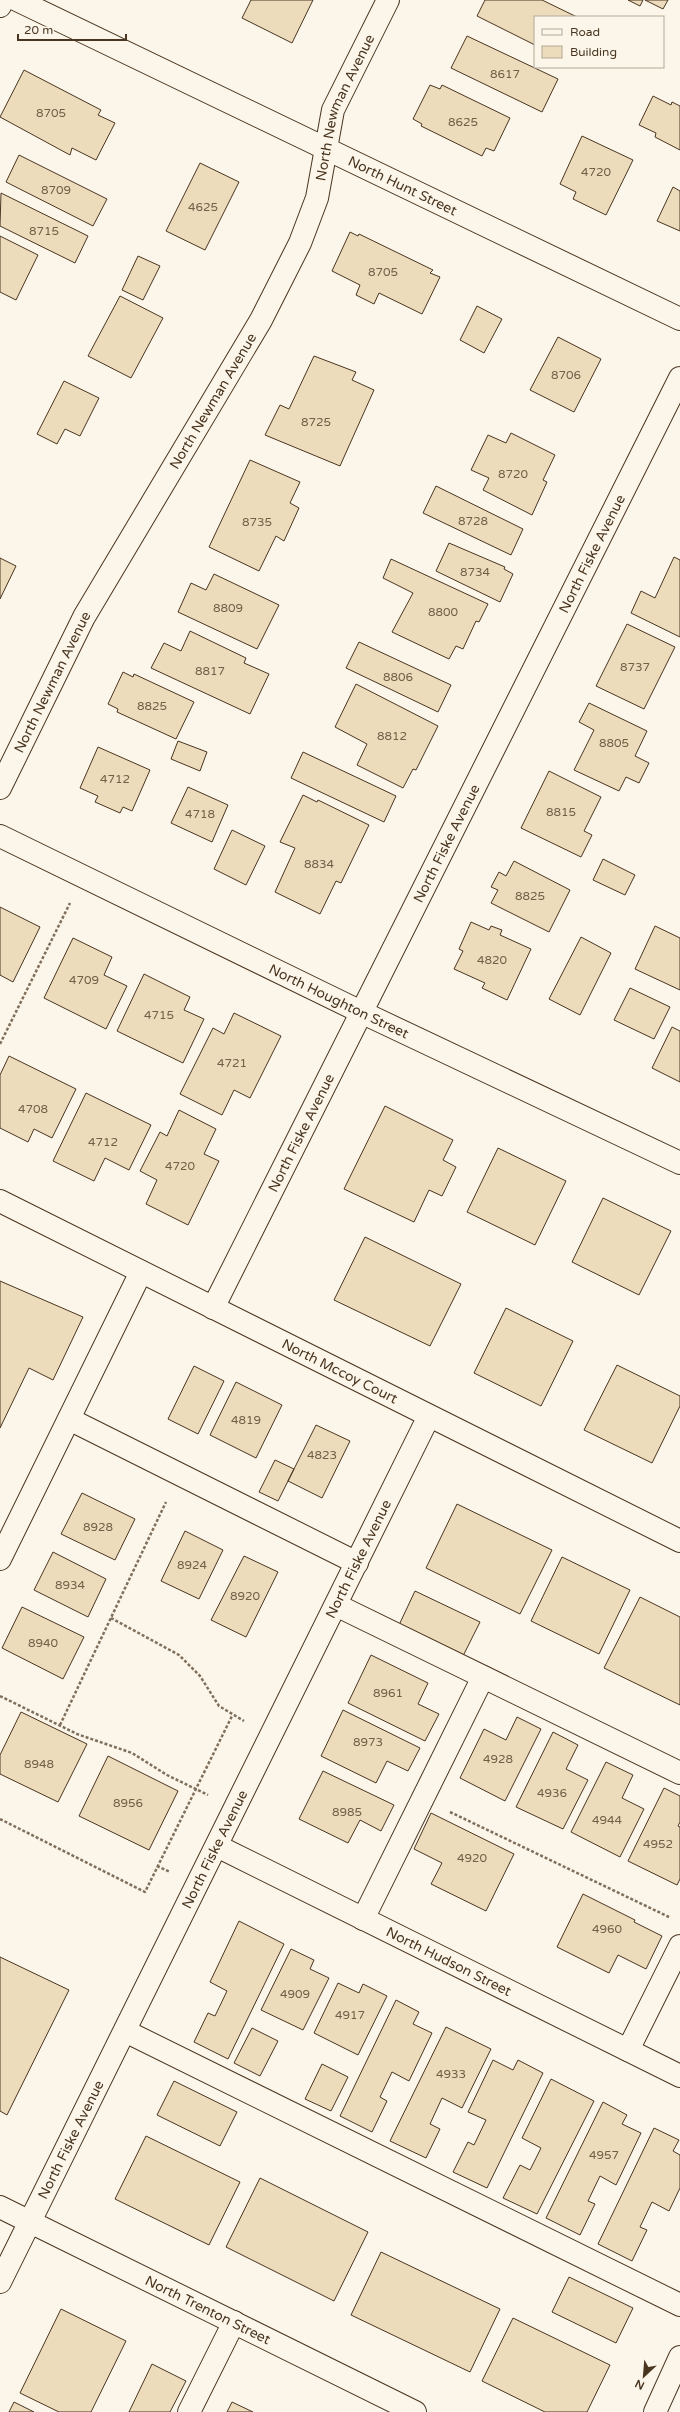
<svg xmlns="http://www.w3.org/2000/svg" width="680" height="2412" font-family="'Varela Round',sans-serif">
<rect width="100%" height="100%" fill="#fbf6e9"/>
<path fill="#ecdcbc" stroke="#4a3520" d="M 251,0 L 313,0 L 292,43 L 242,18 Z
M 485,0 L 542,0 L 577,17 L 535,17 L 535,45 L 477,16 Z
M 628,0 L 643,0 L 640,6 Z
M 645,0 L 668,0 L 663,9 Z
M 467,36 L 558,79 L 542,112 L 451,68 Z
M 24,70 L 101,110 L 98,115 L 115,123 L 96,160 L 72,148 L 70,155 L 0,117 Z
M 430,85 L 440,89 L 442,85 L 510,118 L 494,151 L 486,148 L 482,156 L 421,126 L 422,124 L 413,119 Z
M 653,96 L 671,105 L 672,102 L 680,106 L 680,150 L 655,137 L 656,133 L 639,125 Z
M 582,136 L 633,160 L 606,215 L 573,199 L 576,192 L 560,184 Z
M 19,155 L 107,199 L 93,226 L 6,182 Z
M 200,163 L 239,182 L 205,250 L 166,231 Z
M 673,187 L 680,191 L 680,231 L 657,221 Z
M 1,193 L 88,236 L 75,263 L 0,226 Z
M 350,232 L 358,236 L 359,234 L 433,270 L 430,273 L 440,277 L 422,314 L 379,293 L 374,304 L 356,295 L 360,285 L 332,271 Z
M 0,236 L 38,255 L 16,300 L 0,292 Z
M 138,256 L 160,266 L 143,300 L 122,290 Z
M 120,296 L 163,318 L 131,378 L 88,356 Z
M 477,306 L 502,319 L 484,353 L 460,340 Z
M 558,337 L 601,359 L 574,412 L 530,390 Z
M 314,356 L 356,372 L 352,380 L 374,390 L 340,466 L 265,435 L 280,405 L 289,409 Z
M 64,381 L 99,398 L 80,436 L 65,429 L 57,444 L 37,434 Z
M 511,433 L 555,455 L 543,480 L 547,482 L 532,515 L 483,490 L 489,478 L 471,470 L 488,435 L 506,443 Z
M 250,460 L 300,482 L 290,503 L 299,508 L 284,541 L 276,536 L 259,571 L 209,547 Z
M 436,486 L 523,529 L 511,555 L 423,513 Z
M 449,543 L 505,567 L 504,569 L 513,574 L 500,602 L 436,571 Z
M 674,557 L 680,560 L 680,637 L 631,613 L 641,591 L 655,598 Z
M 0,558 L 16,566 L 0,599 Z
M 391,559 L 488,604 L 479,622 L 476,621 L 463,649 L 456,646 L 449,659 L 392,632 L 413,593 L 383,578 Z
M 214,574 L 279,605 L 257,649 L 178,612 L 191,583 L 206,590 Z
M 627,624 L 675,647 L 644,709 L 596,686 Z
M 190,631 L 246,658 L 244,663 L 269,674 L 250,714 L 151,668 L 164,643 L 181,651 Z
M 359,642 L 451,685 L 438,712 L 346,668 Z
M 123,672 L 133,677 L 134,674 L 194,702 L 176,739 L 117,712 L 118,709 L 108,704 Z
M 356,684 L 438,726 L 416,770 L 413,769 L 403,788 L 357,765 L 367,744 L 335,727 Z
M 589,703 L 647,731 L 635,756 L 649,763 L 639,783 L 626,777 L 619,791 L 574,770 L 594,730 L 579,722 Z
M 178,741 L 207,752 L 200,771 L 171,759 Z
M 98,747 L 150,770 L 132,811 L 123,807 L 120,813 L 95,802 L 98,796 L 80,788 Z
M 303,752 L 396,796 L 384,822 L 291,778 Z
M 549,771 L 601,797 L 584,831 L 592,835 L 581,857 L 521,828 Z
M 188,787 L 228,805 L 212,842 L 171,823 Z
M 303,795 L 317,802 L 318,800 L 369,825 L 341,883 L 336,881 L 320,914 L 275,892 L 295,848 L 280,842 Z
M 232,830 L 265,846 L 246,885 L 214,869 Z
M 603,859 L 635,875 L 625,895 L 593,880 Z
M 514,861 L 570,890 L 549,932 L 491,903 L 498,890 L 491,887 L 499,872 L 506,876 Z
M 0,907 L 40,927 L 13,982 L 0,975 Z
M 471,922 L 489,930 L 491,926 L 502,930 L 500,935 L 531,949 L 507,1000 L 482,988 L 485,983 L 454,969 L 463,951 L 459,949 Z
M 655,926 L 680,938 L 680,990 L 635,969 Z
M 581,937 L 611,953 L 580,1015 L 549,999 Z
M 73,938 L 112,957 L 104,975 L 127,986 L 106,1029 L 44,998 Z
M 144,974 L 190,997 L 184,1010 L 204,1019 L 183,1063 L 117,1031 Z
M 630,988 L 670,1007 L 654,1039 L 614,1020 Z
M 234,1013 L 281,1036 L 250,1098 L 234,1090 L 222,1115 L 180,1094 L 213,1028 L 224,1034 Z
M 672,1027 L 680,1031 L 680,1082 L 652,1068 Z
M 9,1056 L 76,1089 L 52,1138 L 34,1129 L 28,1142 L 0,1128 L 0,1075 Z
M 86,1093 L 151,1125 L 129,1170 L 105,1158 L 94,1181 L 53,1161 Z
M 385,1106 L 453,1140 L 443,1160 L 456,1167 L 442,1196 L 429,1190 L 414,1222 L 344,1189 Z
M 179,1110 L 216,1129 L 204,1154 L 219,1161 L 188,1225 L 146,1204 L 157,1180 L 140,1171 L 160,1132 L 167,1136 Z
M 498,1148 L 566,1181 L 535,1245 L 467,1212 Z
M 603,1198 L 671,1231 L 639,1295 L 572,1262 Z
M 365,1237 L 461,1284 L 430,1346 L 334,1300 Z
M 0,1281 L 83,1317 L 53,1380 L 29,1368 L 0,1428 Z
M 506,1308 L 573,1341 L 541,1406 L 474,1373 Z
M 617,1365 L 680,1396 L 680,1406 L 652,1463 L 584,1430 Z
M 194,1366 L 224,1381 L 198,1434 L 168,1419 Z
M 236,1382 L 282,1405 L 256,1458 L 210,1435 Z
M 316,1425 L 350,1441 L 322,1498 L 288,1481 Z
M 275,1460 L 294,1469 L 278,1501 L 259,1492 Z
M 82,1493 L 135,1519 L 115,1560 L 61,1534 Z
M 457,1504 L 552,1550 L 520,1614 L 426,1568 Z
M 185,1531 L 223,1550 L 199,1599 L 161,1581 Z
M 53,1552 L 106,1579 L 88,1617 L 34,1590 Z
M 244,1556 L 278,1572 L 246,1637 L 211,1620 Z
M 562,1557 L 630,1590 L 599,1654 L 531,1621 Z
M 415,1591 L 480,1622 L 463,1656 L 399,1625 Z
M 640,1597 L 680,1617 L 680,1705 L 604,1668 Z
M 22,1607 L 84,1637 L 63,1679 L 2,1648 Z
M 371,1655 L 428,1683 L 418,1704 L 439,1714 L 425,1741 L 348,1703 Z
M 343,1710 L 420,1748 L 408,1771 L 387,1761 L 376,1783 L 321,1756 Z
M 21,1712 L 87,1744 L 58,1802 L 0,1774 L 0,1755 Z
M 517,1717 L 541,1729 L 505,1801 L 460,1778 L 484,1729 L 506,1740 Z
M 553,1732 L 578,1745 L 566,1769 L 588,1780 L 563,1829 L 516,1807 Z
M 108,1756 L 178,1791 L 149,1850 L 79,1816 Z
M 606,1762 L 633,1775 L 622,1798 L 644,1809 L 620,1857 L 571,1832 Z
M 323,1771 L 394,1805 L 381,1831 L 360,1820 L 348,1843 L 299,1819 Z
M 664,1788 L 680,1796 L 680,1822 L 678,1826 L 680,1827 L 680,1879 L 677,1885 L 628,1861 Z
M 431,1813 L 514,1854 L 486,1911 L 431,1884 L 442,1863 L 414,1849 Z
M 583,1894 L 635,1920 L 634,1922 L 662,1936 L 646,1969 L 618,1955 L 609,1973 L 557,1947 Z
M 239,1921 L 284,1944 L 228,2059 L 194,2042 L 208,2013 L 215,2016 L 227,1991 L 210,1982 Z
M 291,1949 L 314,1960 L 310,1969 L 329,1978 L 303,2030 L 261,2010 Z
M 0,1957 L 69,1990 L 7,2115 L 0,2111 Z
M 338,1983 L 359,1993 L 363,1984 L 387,1996 L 358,2055 L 314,2033 Z
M 396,2000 L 419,2012 L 413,2024 L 432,2033 L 409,2081 L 392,2072 L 380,2097 L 387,2101 L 372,2132 L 340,2116 Z
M 446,2027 L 491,2049 L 462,2108 L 442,2098 L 430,2124 L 440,2129 L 426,2158 L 390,2141 Z
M 252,2028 L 278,2041 L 260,2076 L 234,2063 Z
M 493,2060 L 513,2070 L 518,2060 L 543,2073 L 487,2188 L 453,2172 L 468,2142 L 474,2145 L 486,2120 L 468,2112 Z
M 322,2064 L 348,2077 L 331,2111 L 305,2099 Z
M 551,2079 L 594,2101 L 537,2214 L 503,2198 L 520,2165 L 530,2170 L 541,2148 L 522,2138 Z
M 174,2081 L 237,2112 L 220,2146 L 157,2115 Z
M 603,2102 L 627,2115 L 622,2124 L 641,2133 L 616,2185 L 600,2176 L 588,2201 L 595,2204 L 580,2235 L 546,2218 Z
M 654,2128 L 679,2140 L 673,2151 L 680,2155 L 680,2188 L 669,2211 L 652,2202 L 640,2227 L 647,2230 L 632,2261 L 598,2244 Z
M 146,2136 L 240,2182 L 209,2245 L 115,2199 Z
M 260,2178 L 368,2232 L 334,2301 L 226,2247 Z
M 381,2252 L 500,2309 L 470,2372 L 351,2315 Z
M 569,2277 L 633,2308 L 616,2343 L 552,2312 Z
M 61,2309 L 126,2341 L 91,2412 L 59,2412 L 20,2393 Z
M 513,2318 L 610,2365 L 587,2412 L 545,2412 L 482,2381 Z
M 152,2364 L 186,2381 L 170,2412 L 129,2412 Z
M 14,2402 L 34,2412 L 9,2412 Z
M 232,2402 L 253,2412 L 227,2412 Z"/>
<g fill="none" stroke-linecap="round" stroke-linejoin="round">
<g stroke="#4a3520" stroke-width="24">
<g id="minor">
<path id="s1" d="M 17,0 L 680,319"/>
<path d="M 0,6 L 3,0"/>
<path id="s2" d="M 0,788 L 84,617 L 261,320 L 300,243 L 317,198 L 333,110 L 388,0"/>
<path id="s3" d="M 0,836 L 361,1012 L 680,1163"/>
<path id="s4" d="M 0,1201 L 680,1541"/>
<path id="s5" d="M 213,1308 L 680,378"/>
<path d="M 69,1419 L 357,1563"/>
<path d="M 0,1559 L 141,1272"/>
<path d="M 336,1605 L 680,1773"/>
<path id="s6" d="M 217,1846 L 680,2076"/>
<path d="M 363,1919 L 483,1677"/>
<path d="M 125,2031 L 680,2305"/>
<path d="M 628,2050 L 680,1946"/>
<path id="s7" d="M 0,2207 L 415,2412"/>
<path id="s8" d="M 0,2282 L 429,1416"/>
<path d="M 189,2412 L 234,2322"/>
<path d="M 655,2412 L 680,2357"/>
</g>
</g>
<path stroke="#7f6f5c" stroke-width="2.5" stroke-dasharray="3 2" stroke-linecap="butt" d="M 0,1044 L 70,903
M 111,1618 L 179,1655 L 200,1676 L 219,1706 L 244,1721
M 0,1696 L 77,1734 L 132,1753 L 167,1775 L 208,1795
M 60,1725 L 166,1502
M 450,1812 L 669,1917
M 0,1819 L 145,1892 L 232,1716
M 157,1866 L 170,1872"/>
<use href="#minor" stroke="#fbf6e9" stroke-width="22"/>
</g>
<g text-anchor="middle" stroke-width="3" stroke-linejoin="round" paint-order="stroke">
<g font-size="12" fill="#725f47">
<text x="505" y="78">8617</text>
<text x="51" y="117">8705</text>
<text x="463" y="126">8625</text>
<text x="596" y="176">4720</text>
<text x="56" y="194">8709</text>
<text x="203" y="211">4625</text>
<text x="44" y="235">8715</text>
<text x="383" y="276">8705</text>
<text x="566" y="379">8706</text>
<text x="316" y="426">8725</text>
<text x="513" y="478">8720</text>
<text x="473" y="525">8728</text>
<text x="257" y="526">8735</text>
<text x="475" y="576">8734</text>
<text x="228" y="612">8809</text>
<text x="443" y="616">8800</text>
<text x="635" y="671">8737</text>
<text x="210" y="675">8817</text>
<text x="398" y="681">8806</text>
<text x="152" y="710">8825</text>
<text x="392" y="740">8812</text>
<text x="614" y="747">8805</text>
<text x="115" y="783">4712</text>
<text x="561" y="816">8815</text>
<text x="200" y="818">4718</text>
<text x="319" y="868">8834</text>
<text x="530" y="900">8825</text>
<text x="492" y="964">4820</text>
<text x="84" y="984">4709</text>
<text x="159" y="1019">4715</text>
<text x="232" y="1067">4721</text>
<text x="33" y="1113">4708</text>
<text x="103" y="1146">4712</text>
<text x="180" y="1170">4720</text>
<text x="246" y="1424">4819</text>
<text x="322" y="1459">4823</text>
<text x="98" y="1531">8928</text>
<text x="192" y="1569">8924</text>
<text x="70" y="1589">8934</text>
<text x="245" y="1600">8920</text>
<text x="43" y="1647">8940</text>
<text x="388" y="1697">8961</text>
<text x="368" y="1746">8973</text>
<text x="498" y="1763">4928</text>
<text x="39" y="1768">8948</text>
<text x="552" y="1797">4936</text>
<text x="128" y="1807">8956</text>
<text x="347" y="1816">8985</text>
<text x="607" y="1824">4944</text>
<text x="658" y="1848">4952</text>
<text x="472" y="1862">4920</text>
<text x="607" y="1933">4960</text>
<text x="295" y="1998">4909</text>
<text x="350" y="2019">4917</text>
<text x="451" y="2078">4933</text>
<text x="604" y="2159">4957</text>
</g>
<g font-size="14" fill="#4a3520" stroke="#fbf6e9">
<text dy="5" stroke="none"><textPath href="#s2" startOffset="766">North Newman Avenue</textPath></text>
<text dy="5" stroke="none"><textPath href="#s1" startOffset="428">North Hunt Street</textPath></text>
<text dy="5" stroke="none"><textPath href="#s2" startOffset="442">North Newman Avenue</textPath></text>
<text dy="5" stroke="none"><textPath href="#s5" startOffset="844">North Fiske Avenue</textPath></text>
<text dy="5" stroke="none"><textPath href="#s2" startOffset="118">North Newman Avenue</textPath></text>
<text dy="5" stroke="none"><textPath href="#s5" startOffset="520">North Fiske Avenue</textPath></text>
<text dy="5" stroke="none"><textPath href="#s3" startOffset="377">North Houghton Street</textPath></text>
<text dy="5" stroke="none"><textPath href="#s5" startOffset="196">North Fiske Avenue</textPath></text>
<text dy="5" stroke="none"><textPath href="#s4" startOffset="380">North Mccoy Court</textPath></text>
<text dy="5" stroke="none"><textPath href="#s8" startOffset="807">North Fiske Avenue</textPath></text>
<text dy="5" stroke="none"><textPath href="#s8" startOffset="483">North Fiske Avenue</textPath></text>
<text dy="5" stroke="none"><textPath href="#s6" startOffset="259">North Hudson Street</textPath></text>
<text dy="5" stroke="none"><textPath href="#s8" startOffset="159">North Fiske Avenue</textPath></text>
<text dy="5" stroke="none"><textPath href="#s7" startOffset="232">North Trenton Street</textPath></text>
</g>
</g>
<rect x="534" y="16" width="130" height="52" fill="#fbf6e9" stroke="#b4a999"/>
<rect x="542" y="29" width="20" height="6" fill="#fbf6e9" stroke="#b4a999"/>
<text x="570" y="36" font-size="12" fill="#4a3520">Road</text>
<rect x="542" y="46" width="20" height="12" fill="#ecdcbc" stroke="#b4a999"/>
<text x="570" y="56" font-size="12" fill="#4a3520">Building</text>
<g transform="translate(644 2376) rotate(206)" stroke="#fbf6e9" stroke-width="3" paint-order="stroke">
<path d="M0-3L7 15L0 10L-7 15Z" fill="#4a3520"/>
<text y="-6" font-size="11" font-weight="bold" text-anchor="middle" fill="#4a3520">N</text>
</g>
<path d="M18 34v6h108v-6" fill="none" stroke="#4a3520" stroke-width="2"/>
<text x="24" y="34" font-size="12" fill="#4a3520" stroke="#fbf6e9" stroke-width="3" paint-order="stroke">20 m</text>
</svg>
